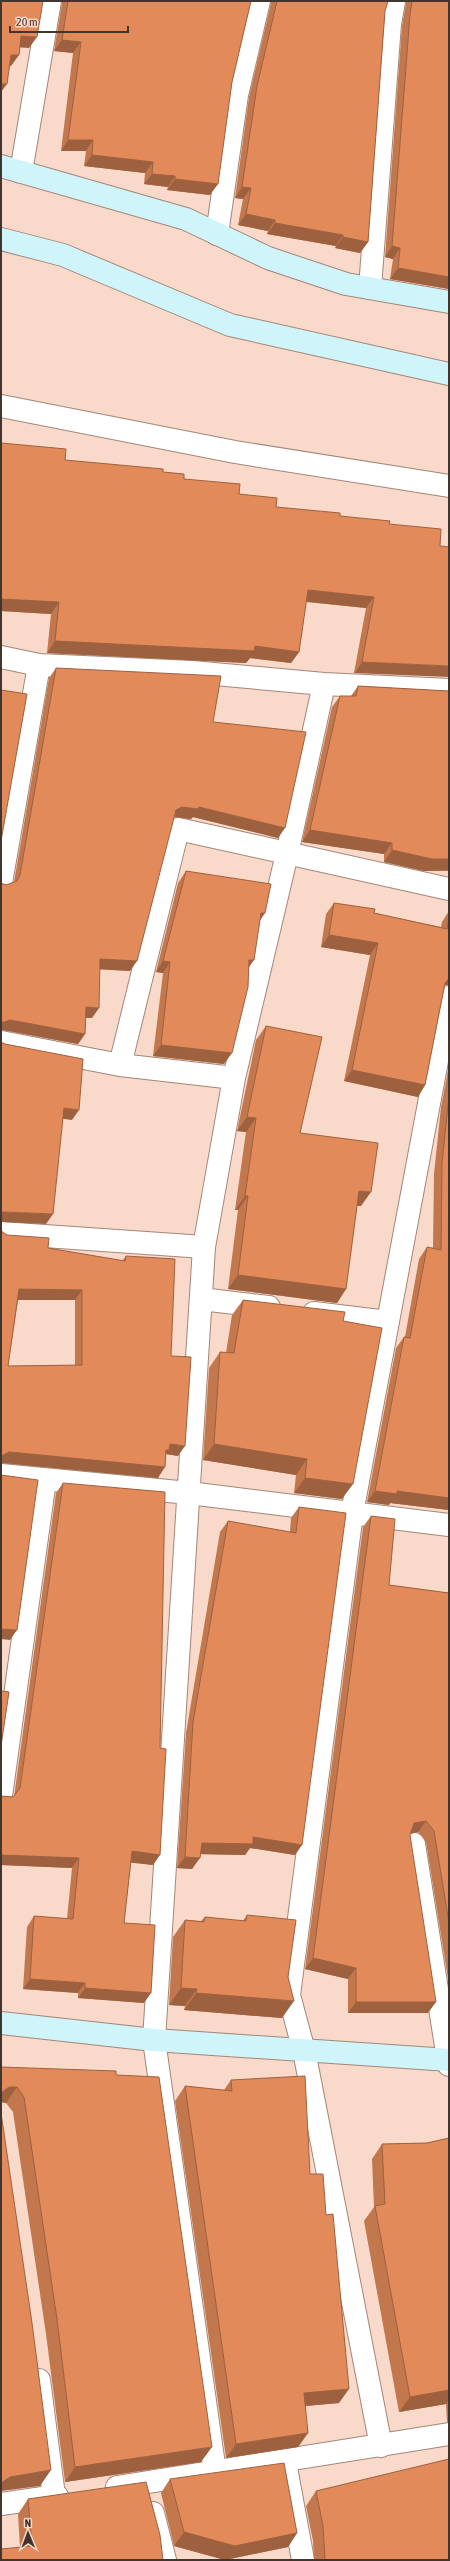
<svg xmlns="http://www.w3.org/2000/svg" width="450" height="2561" font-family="'Asap Condensed',sans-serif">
<rect width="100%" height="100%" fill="#f9d9ca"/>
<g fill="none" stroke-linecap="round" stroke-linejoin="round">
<g stroke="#a38678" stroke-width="24">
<path id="minor" d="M 217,234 L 237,95 L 259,1
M 370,288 L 390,24 L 394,1
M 1,406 L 235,452 L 449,486
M 1,657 L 39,665 L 192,672 L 324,684 L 449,690
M 1,883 L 39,665
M 1,1042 L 120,1065 L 234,1078 L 204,1247 L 154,2040 L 215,2472
M 120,1065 L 178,829 L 449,889
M 234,1078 L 287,854 L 324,684
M 1,1233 L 204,1247
M 201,1299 L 269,1307
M 314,1313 L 388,1322
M 1,1475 L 189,1493 L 449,1525
M 1,1796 L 45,1480
M 414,1844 L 449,2065
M 39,2380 L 54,2496
M 381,2446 L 304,2051 L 289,1995 L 352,1513 L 449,997
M 285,2462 L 303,2560
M 117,2487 L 449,2434
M 1,2504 L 57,2496
M 153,2513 L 165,2560"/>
</g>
<g stroke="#a38678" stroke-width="24">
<path id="tertiary" d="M 21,172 L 50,1"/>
</g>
<g stroke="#a38678" stroke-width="24">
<path id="secondary" d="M 1,166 L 186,219 L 268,258 L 346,284 L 449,302
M 1,239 L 63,255 L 230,325 L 449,374
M 1,2023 L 154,2040 L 449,2060"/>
</g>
<use href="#minor" stroke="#fff" stroke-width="22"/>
<use href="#tertiary" stroke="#fff" stroke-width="22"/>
<use href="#secondary" stroke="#cff5fa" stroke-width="22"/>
</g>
<path fill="#c2774d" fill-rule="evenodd" d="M 62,1 L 251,1 L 232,82 L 210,195 L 167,190 L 168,187 L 144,184 L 145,173 L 84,166 L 86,151 L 61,151 L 73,53 L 54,51 L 62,3 Z
M 271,1 L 388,1 L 385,11 L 368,242 L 360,253 L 335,248 L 336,246 L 267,234 L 268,231 L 238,225 L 243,199 L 235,198 L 249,97 L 271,3 Z
M 406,1 L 449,1 L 449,289 L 390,279 L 393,259 L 385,257 L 402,26 L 406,3 Z
M 1,443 L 65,460 L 163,472 L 184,479 L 239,494 L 276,507 L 389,524 L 440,546 L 449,547 L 354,673 L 366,608 L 306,602 L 299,652 L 291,663 L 250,658 L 246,663 L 47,653 L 51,614 L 1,611 Z
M 56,668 L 213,722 L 278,838 L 193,817 L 191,819 L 174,817 L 130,971 L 100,969 L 92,1018 L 86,1018 L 85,1034 L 78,1044 L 3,1030 L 1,1030 L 1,883 L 6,885 L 14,882 L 49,678 Z
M 358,686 L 449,691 L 449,876 L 448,876 L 449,871 L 424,871 L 384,862 L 384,854 L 302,842 L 332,707 L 340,696 L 351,696 Z
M 186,871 L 260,922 L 249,968 L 224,1064 L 153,1056 L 163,973 L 156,972 L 178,883 Z
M 334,903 L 374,913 L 441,927 L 442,922 L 449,911 L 449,985 L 445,985 L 425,1085 L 418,1097 L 344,1081 L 370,955 L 321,947 L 326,914 Z
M 266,1026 L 300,1133 L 361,1206 L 357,1206 L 346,1289 L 337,1303 L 228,1289 L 238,1210 L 235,1210 L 246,1132 L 237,1131 L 256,1040 Z
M 449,1065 L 449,1510 L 390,1503 L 389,1505 L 367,1502 L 396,1348 L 404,1337 L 405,1337 L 419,1259 L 427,1247 L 433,1248 L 434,1174 L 441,1107 Z
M 1,1231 L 7,1235 L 48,1248 L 122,1261 L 126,1256 L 171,1356 L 178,1456 L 166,1454 L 158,1478 L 2,1463 L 1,1463 ZM 18,1300 L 75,1300 L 75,1365 L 8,1366 Z
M 243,1300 L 343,1321 L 342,1499 L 294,1493 L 296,1475 L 203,1460 L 209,1368 L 220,1352 L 226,1353 L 232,1315 Z
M 63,1483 L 153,1865 L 131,1862 L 124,1923 L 144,2003 L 78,1998 L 78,1993 L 23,1989 L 27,1927 L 34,1916 L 67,1919 L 72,1868 L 1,1865 L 1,1796 L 13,1797 L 14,1797 L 56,1493 Z
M 299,1507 L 295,1855 L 250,1848 L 245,1855 L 200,1854 L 192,1869 L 177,1868 L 186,1733 L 220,1532 L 228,1521 L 290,1532 L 291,1518 Z
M 371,1516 L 389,1585 L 449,1593 L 449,1985 L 426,1842 L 418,1832 L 410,1834 L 410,1835 L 428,2013 L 348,2013 L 348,1979 L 305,1969 L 363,1527 Z
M 247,1915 L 282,2018 L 184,2010 L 185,2006 L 169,2005 L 173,1937 L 185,1920 L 201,1921 L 205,1917 L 243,1921 Z
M 1,2067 L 116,2075 L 201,2462 L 65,2482 L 46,2334 L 13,2112 L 6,2103 L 1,2102 Z
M 231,2080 L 310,2174 L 339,2403 L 305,2406 L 308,2433 L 298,2447 L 226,2458 L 175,2101 L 185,2086 L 224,2090 Z
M 449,2138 L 449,2422 L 447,2422 L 446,2404 L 399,2412 L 364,2221 L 374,2207 L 372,2159 L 382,2144 L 427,2143 Z
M 449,2446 L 449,2560 L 314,2560 L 313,2541 L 306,2506 L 316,2491 L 449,2460 L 448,2447 Z
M 170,2479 L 297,2533 L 288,2547 L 225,2560 L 174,2546 L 161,2493 Z
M 28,2499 L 163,2560 L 20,2547 L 18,2514 Z"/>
<path fill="#9e613f" d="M 21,36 L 37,37 L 29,48 L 14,47 Z
M 62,40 L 81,42 L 73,53 L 54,51 Z
M 11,55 L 19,55 L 11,66 L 3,66 Z
M 1,84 L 7,84 L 1,92 Z
M 68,140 L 93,140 L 86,151 L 61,151 Z
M 92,155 L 153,162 L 145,173 L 84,166 Z
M 152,174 L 175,176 L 168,187 L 144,184 Z
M 175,179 L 218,184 L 210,195 L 167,190 Z
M 242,187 L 251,188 L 243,199 L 235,198 Z
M 246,214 L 275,220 L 268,231 L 238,225 Z
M 275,223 L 343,235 L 336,246 L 267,234 Z
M 343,237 L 368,242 L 360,253 L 335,248 Z
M 392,246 L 400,248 L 393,259 L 385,257 Z
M 398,268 L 449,277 L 449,289 L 390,279 Z
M 308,590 L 374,597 L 366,608 L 300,601 Z
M 1,599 L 59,602 L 51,614 L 1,611 Z
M 55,641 L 255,646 L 299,652 L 291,663 L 250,658 L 246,663 L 47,653 Z
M 362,662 L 449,666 L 449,677 L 354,673 Z
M 182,807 L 199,807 L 285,828 L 278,838 L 193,817 L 191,819 L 175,817 L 176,810 Z
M 310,830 L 392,843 L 384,854 L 302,842 Z
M 392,850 L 449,859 L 449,870 L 424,871 L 384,862 Z
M 261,913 L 265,913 L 257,925 Z
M 329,935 L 378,943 L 370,955 L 321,947 Z
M 100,959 L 137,961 L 130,971 L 93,969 Z
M 249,960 L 254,960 L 246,971 Z
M 163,961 L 170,962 L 163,973 L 156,972 Z
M 449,978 L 449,985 L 445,985 L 445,983 Z
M 86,1007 L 99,1008 L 92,1018 L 79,1017 Z
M 10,1020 L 85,1034 L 78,1044 L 3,1030 L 1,1030 L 1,1023 Z
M 161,1045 L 232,1053 L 224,1064 L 153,1056 Z
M 352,1070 L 425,1085 L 418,1097 L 344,1081 Z
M 64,1108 L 79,1110 L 72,1120 L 57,1118 Z
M 247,1117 L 256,1118 L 246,1132 L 237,1131 Z
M 359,1191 L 371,1192 L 361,1206 L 349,1205 Z
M 245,1196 L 248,1196 L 238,1210 L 235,1210 Z
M 3,1212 L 53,1214 L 46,1224 L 1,1222 L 1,1213 Z
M 238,1275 L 346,1289 L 337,1303 L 228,1289 Z
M 19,1289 L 82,1290 L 75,1300 L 12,1300 Z
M 170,1444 L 185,1446 L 178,1456 L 166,1454 L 162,1460 L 159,1460 Z
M 214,1444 L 307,1459 L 296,1475 L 203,1460 Z
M 9,1452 L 165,1467 L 158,1478 L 2,1463 L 1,1463 L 1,1456 Z
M 305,1478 L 353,1484 L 342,1499 L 294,1493 Z
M 375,1491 L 397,1491 L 449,1498 L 449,1510 L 390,1503 L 389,1505 L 367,1502 Z
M 1,1629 L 17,1630 L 10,1640 L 1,1639 Z
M 426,1821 L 418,1832 L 406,1835 L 414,1823 Z
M 253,1837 L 302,1845 L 295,1855 L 250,1848 L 245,1855 L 194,1854 L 202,1843 Z
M 132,1851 L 160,1855 L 153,1865 L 125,1862 Z
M 1,1855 L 79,1858 L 72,1868 L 1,1865 Z
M 185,1857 L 200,1858 L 192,1869 L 177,1868 Z
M 313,1958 L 356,1968 L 348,1979 L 305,1969 Z
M 30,1979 L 85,1983 L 78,1993 L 23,1989 Z
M 85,1988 L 151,1993 L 144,2003 L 78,1998 Z
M 181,1988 L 197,1989 L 185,2006 L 169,2005 Z
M 196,1993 L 294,2001 L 282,2018 L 184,2010 Z
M 356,2002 L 436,2002 L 428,2013 L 348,2013 Z
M 9,2087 L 17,2087 L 6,2103 L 1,2102 L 1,2093 Z
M 349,2389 L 339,2403 L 294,2407 L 304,2393 Z
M 449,2390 L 449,2400 L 446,2404 L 399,2412 L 410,2397 Z
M 308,2433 L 298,2447 L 226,2458 L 236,2444 Z
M 212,2447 L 201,2462 L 65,2482 L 75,2467 Z
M 51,2470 L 40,2486 L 1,2491 L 1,2483 L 10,2477 Z
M 184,2532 L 297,2533 L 288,2547 L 225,2560 L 174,2546 Z"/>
<path fill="#e28a5a" stroke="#9e613f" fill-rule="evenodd" d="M 1,1 L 43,1 L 37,37 L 21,36 L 19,55 L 11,55 L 7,84 L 1,84 Z
M 68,1 L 251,1 L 232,82 L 218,184 L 175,179 L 175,176 L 152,174 L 153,162 L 92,155 L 93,140 L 68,140 L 81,42 L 62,40 Z
M 277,1 L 388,1 L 385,11 L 368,242 L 343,237 L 343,235 L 275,223 L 275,220 L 246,214 L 251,188 L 242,187 L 257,86 Z
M 412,1 L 449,1 L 449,277 L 398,268 L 400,248 L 392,246 L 410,15 Z
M 1,443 L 66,449 L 65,460 L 163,469 L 163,472 L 184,474 L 184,479 L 240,484 L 239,494 L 277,498 L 276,507 L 340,513 L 340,516 L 390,521 L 389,524 L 441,529 L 440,546 L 449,547 L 449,666 L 362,662 L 374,597 L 308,590 L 299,652 L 255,646 L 254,651 L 55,641 L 59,602 L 1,599 Z
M 56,668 L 221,676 L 213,722 L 306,732 L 285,828 L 199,807 L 198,809 L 182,807 L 176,810 L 137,961 L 100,959 L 99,1008 L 86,1007 L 85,1034 L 10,1020 L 1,1023 L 1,883 L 6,885 L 17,881 L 20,875 Z
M 358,686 L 449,691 L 449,859 L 432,859 L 392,850 L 392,843 L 310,830 L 340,696 L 356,696 Z
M 1,690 L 27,694 L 1,841 Z
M 186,871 L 271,884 L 265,913 L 261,913 L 254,960 L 249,960 L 248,987 L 232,1053 L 161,1045 L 170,962 L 163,961 Z
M 334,903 L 375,909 L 374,913 L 447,929 L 449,916 L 449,978 L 445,983 L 425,1085 L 352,1070 L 378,943 L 329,935 Z
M 266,1026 L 322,1037 L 300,1133 L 378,1143 L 371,1192 L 359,1191 L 346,1289 L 238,1275 L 248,1196 L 245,1196 L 256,1118 L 247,1117 Z
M 1,1042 L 5,1044 L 83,1059 L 79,1110 L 64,1108 L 53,1214 L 3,1212 L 1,1213 Z
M 449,1096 L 449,1498 L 397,1491 L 397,1494 L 375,1491 L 404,1337 L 410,1338 L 427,1247 L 441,1250 L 442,1163 Z
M 1,1231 L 7,1235 L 49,1238 L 48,1248 L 125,1261 L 126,1256 L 175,1259 L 171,1356 L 191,1357 L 185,1446 L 170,1444 L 169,1450 L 166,1450 L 165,1467 L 9,1452 L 1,1456 ZM 19,1289 L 82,1290 L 82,1365 L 8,1366 Z
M 243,1300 L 345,1312 L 343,1321 L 382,1328 L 353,1484 L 305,1478 L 307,1459 L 214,1444 L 220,1352 L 234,1353 Z
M 1,1475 L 38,1480 L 17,1630 L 1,1629 Z
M 63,1483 L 165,1492 L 160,1748 L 166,1749 L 160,1855 L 132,1851 L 124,1923 L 155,1925 L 151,1993 L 85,1988 L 85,1983 L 30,1979 L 34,1916 L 73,1919 L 79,1858 L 1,1855 L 1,1796 L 13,1797 L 20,1788 Z
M 299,1507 L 346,1513 L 302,1845 L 253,1837 L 253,1844 L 202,1843 L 200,1858 L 185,1857 L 193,1722 L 228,1521 L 296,1533 Z
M 371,1516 L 395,1519 L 389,1585 L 449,1593 L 449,1923 L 434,1831 L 426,1821 L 414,1823 L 410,1835 L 436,2002 L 356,2002 L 356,1968 L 313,1958 Z
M 1,1691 L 9,1692 L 1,1746 Z
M 247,1915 L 296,1920 L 288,1977 L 294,2001 L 196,1993 L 197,1989 L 181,1988 L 185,1920 L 204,1922 L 205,1917 L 246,1921 Z
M 1,2067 L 116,2071 L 116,2075 L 159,2077 L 212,2447 L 75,2467 L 57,2319 L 24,2097 L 17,2087 L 9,2087 L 1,2093 Z
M 305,2076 L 310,2174 L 323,2174 L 326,2215 L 333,2214 L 349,2389 L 304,2393 L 308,2433 L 236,2444 L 185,2086 L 232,2091 L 231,2080 Z
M 1,2113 L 32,2323 L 51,2470 L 10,2477 L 1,2483 Z
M 449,2138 L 449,2390 L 410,2397 L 375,2206 L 385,2204 L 382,2144 L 427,2143 Z
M 449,2459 L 449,2560 L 325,2560 L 323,2526 L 316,2491 Z
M 284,2463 L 297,2533 L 235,2546 L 184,2532 L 170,2479 Z
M 146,2482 L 160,2535 L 163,2560 L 1,2560 L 1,2549 L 32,2546 L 28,2499 Z"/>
<rect width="450" height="2561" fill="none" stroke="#41352f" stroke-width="4"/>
<g transform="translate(28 2533) rotate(359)" stroke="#f9d9ca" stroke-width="3" paint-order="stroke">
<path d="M0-3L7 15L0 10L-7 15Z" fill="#41352f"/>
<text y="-6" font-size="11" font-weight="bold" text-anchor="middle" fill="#41352f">N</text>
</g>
<path d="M10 26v6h118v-6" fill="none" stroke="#41352f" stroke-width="2"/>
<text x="16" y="26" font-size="12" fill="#41352f" stroke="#f9d9ca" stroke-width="3" paint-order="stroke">20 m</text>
</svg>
